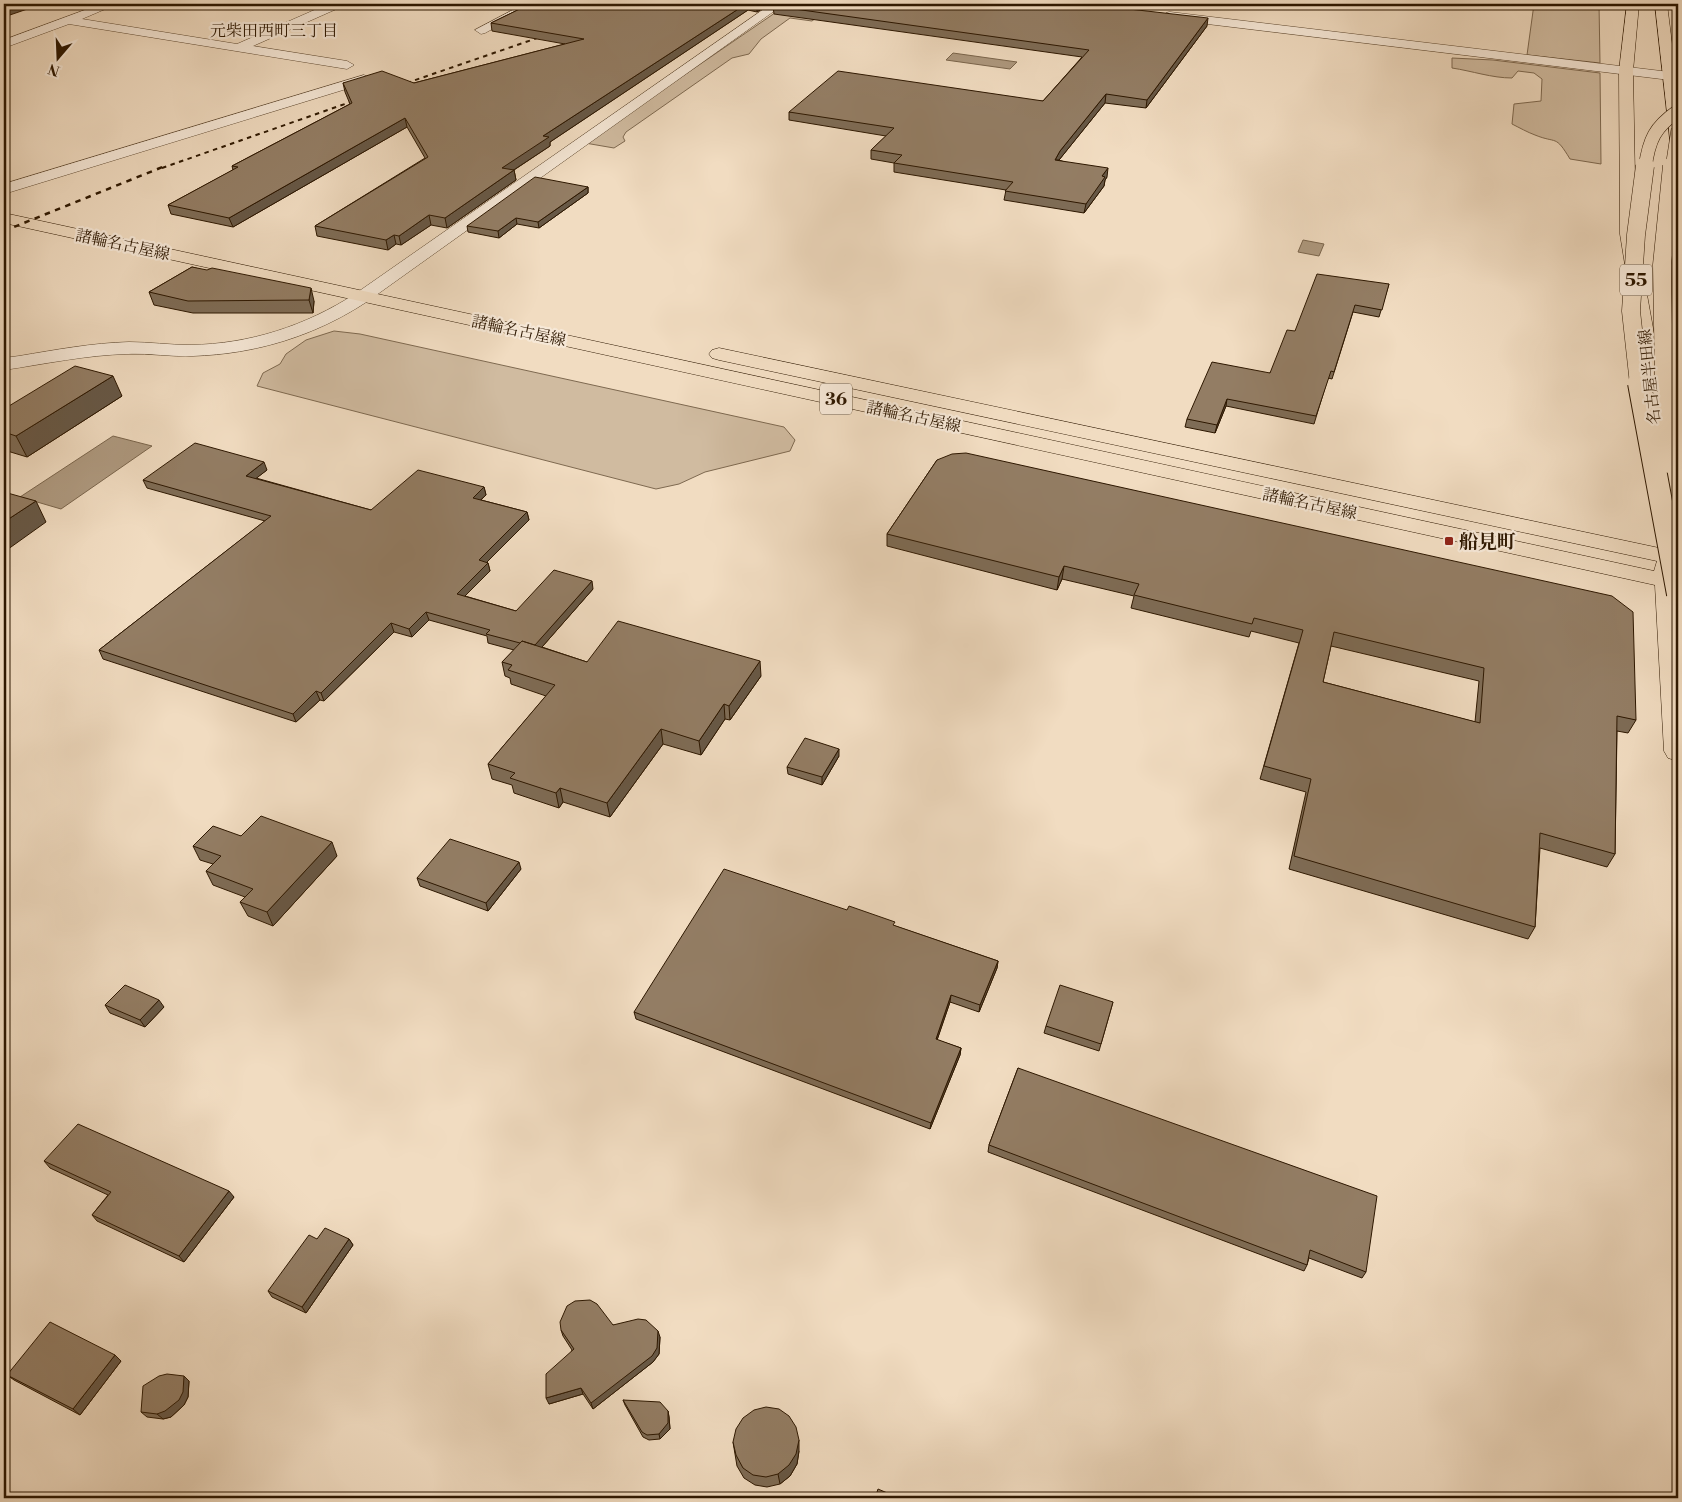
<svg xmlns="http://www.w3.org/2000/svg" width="1682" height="1502" font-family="'Libre Bodoni','Noto Serif JP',serif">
<rect width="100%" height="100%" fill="#f1dcc1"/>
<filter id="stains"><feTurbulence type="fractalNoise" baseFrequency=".004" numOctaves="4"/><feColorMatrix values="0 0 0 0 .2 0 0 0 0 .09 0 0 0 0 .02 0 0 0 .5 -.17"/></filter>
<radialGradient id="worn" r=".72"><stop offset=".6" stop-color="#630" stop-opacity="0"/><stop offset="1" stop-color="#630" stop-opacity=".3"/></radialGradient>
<path fill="#d0bba0" stroke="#7e6950" d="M 788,4 L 835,4 L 812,21 L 790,18 L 761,39 L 749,54 L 732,58 L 626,132 L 623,137 L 625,141 L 614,148 L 585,143 Z
M 1534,4 L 1599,4 L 1600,63 L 1527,55 Z
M 1452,58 L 1493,60 L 1600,73 L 1601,164 L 1570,159 C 1555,134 1557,144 1535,135 C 1527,132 1520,128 1512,124 L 1514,104 L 1541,101 L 1542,79 L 1534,73 L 1518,71 L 1512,78 C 1492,78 1472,71 1452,68 Z
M 334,331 L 360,334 L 784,427 L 795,440 L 790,451 L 705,472 L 679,484 L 656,489 L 257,386 L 263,373 L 280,364 L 286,354 L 306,340 Z"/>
<path fill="#ae997f" stroke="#7a654c" d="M 953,53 L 1017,62 L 1010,69 L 946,60 Z
M 1303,240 L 1324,244 L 1319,256 L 1298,252 Z
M 113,436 L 152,446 L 61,509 L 20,497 Z"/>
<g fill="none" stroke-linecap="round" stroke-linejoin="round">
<g stroke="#5e4830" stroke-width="1">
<path id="minor" d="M 101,4 L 117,4 L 82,19 L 237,44 L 328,4 L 343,4 L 341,7 L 253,46 L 347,61 L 354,65 L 347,69 L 69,24 L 4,48 L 4,40 Z
M 524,4 L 539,4 L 485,33 L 481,34 L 475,30 Z
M 771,4 L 784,4 L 368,301 C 315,336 256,354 193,356 C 171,357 150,353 128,354 C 86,355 45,364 4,370 L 4,358 L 19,356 C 55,350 92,343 129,342 C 149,342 170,345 190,345 C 250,344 305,326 355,294 Z
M 1170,12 L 1678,73 L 1678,81 L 1166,19 L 1164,16 L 1166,13 Z
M 364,75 L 371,79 L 369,82 L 4,194 L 4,184 Z"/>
</g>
<g stroke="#2d1700" stroke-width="1">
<path id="major" d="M 1627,4 L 1639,4 L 1633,71 L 1636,234 L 1655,339 L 1663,418 L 1660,422 L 1653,424 L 1646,422 L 1643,418 L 1637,339 L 1620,234 L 1619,71 Z
M 1655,4 L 1667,4 L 1678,92 L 1678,152 L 1671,148 Z
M 4,213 L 1654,571 L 1657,561 L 719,360 L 712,358 L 709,354 L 712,350 L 719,348 L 1678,552 L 1678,761 L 1668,758 L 1664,751 L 1655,585 L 4,223 Z"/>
</g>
<use href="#minor" fill="#f6e8d7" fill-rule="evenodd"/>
<use href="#major" fill="#f1dcc1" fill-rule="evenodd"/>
<path stroke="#2d1700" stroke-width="2" stroke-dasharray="4.5 4.5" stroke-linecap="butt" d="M 398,86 L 549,34
M 162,168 L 362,98"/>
<path stroke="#2d1700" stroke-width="2.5" stroke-dasharray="5.5 5.5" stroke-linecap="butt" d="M 4,231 L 165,166"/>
<g stroke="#2d1700" stroke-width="14" stroke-linecap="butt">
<path id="highway-bridge-far2" d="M 1645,168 C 1649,139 1655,127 1678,111
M 1672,168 L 1678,129"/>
</g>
<g stroke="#2d1700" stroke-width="19" stroke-linecap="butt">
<path id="highway-bridge-far1" d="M 1639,384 L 1631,311 L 1636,235 L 1645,166
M 1664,384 L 1662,265 L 1672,166"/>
</g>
<g stroke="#2d1700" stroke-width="24" stroke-linecap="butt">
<path id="highway-bridge" d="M 1639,383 L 1678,594
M 1664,383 L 1669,462"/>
</g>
<use href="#highway-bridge-far2" stroke="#f1dcc1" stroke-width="13"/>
<use href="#highway-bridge-far1" stroke="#f1dcc1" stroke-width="18"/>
<use href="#highway-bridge" stroke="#f1dcc1" stroke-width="22"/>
</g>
<path fill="#7e6c56" stroke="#2d1700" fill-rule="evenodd" d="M 530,4 L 769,4 L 757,12 L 748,10 L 550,142 L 550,146 L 514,170 L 516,180 L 447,228 L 431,225 L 401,245 L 396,244 L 388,250 L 317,236 L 315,226 L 425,158 L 407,127 L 233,227 L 171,214 L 168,205 L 233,170 L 232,166 L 350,104 L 345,92 L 343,83 L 414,83 L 565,44 L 492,31 L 491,23 Z
M 773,6 L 1207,26 L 1146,108 L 1105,103 L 1059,160 L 1107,177 L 1105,180 L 1104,186 L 1084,213 L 1004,200 L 1006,190 L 894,172 L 894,163 L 871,159 L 871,150 L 886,136 L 789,120 L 789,112 L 1043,101 L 1082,57 L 774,14 Z
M 588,187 L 588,193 L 539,228 L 517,224 L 499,238 L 468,232 L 467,226 Z
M 192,267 L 314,301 L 313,313 L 193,313 L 154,305 L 149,292 Z
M 1389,284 L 1379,317 L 1353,312 L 1332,379 L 1328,378 L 1314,424 L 1226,406 L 1215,433 L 1185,427 L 1187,419 L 1270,373 L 1295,331 Z
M 122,396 L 27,457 L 4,450 L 4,409 Z
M 937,460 L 1636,720 L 1628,733 L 1617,731 L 1615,854 L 1607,867 L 1540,848 L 1535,927 L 1528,939 L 1289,869 L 1306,792 L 1260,779 L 1299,643 L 1251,631 L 1249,637 L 1131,608 L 1134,596 L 1062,579 L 1057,590 L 887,546 L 887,534 ZM 1331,646 L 1479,681 L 1475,722 L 1323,682 Z
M 267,470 L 256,478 L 371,510 L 484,487 L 486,495 L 481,500 L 527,512 L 529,520 L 487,562 L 488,563 L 490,571 L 465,596 L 516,611 L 593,589 L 542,647 L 587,662 L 761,676 L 730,720 L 725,719 L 701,755 L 663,744 L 610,817 L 563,802 L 559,808 L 514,793 L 512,785 L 492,779 L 488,764 L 546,696 L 511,684 L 510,678 L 505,676 L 502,662 L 514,650 L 488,643 L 487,636 L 429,620 L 412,637 L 394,632 L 324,701 L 320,700 L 296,722 L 103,659 L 99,650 L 265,521 L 147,488 L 143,480 Z
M 839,756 L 822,785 L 788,774 L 787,767 Z
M 241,836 L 337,856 L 273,926 L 248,916 L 240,902 L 245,897 L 213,885 L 206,871 L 213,864 L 200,860 L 193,846 Z
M 521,869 L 488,911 L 420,886 L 417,878 Z
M 895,926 L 998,961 L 997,968 L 979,1012 L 950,1002 L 937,1040 L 961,1048 L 960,1055 L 930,1129 L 636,1019 L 634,1012 Z
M 1113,1002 L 1099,1051 L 1044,1033 L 1046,1026 Z
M 105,1005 L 164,1007 L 145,1027 L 110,1013 Z
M 1018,1068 L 1366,1272 L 1362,1278 L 1309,1258 L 1307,1265 L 1304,1271 L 988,1152 L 989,1145 Z
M 44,1161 L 234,1197 L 184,1262 L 97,1221 L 92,1215 L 108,1195 L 50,1168 Z
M 317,1239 L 349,1239 L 353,1245 L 306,1313 L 272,1297 L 268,1291 Z
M 613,1325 L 660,1337 L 659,1354 L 653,1362 L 593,1409 L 583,1394 L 549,1404 L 572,1350 L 563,1336 L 561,1330 Z
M 115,1355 L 121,1361 L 80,1415 L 14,1380 L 7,1375 Z
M 184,1376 L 189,1381 L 188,1397 L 184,1405 L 171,1417 L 163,1419 L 147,1417 L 141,1412 Z
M 623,1400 L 668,1411 L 669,1417 L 670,1429 L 660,1439 L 649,1440 L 643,1437 L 625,1405 Z
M 733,1442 L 799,1451 L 797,1464 L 790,1476 L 780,1484 L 767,1487 L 755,1485 L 744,1478 L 737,1466 Z"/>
<path fill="#675846" stroke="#2d1700" d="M 4,4 L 42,4 L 4,17 Z
M 746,4 L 748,4 L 748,10 L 550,142 L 550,146 L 503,177 L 502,168 L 543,136 Z
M 757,4 L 769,4 L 757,12 Z
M 1208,18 L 1207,26 L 1146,108 L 1147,100 Z
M 1106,94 L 1105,103 L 1059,160 L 1055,160 L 1060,151 Z
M 405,118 L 407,127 L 233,227 L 229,218 Z
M 1108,168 L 1107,177 L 1105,180 L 1104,186 L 1084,213 L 1086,204 L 1102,176 Z
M 514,170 L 516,180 L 447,228 L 445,218 Z
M 588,187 L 588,193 L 539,228 L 538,222 Z
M 429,215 L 431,225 L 401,245 L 399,236 Z
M 516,218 L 517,224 L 499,238 L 498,231 Z
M 394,235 L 396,244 L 388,250 L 386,240 Z
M 311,288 L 314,301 L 313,313 L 309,300 Z
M 113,376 L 122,396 L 27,457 L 16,436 Z
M 1227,399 L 1226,406 L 1215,433 L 1217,425 Z
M 264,462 L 267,470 L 249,484 L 246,476 Z
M 484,487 L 486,495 L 474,506 L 473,498 Z
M 36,501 L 46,522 L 4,552 L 4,522 Z
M 527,512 L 529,520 L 481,568 L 479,560 Z
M 488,563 L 490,571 L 459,602 L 457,594 Z
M 1064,566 L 1062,579 L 1057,590 L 1059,577 Z
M 592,581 L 593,589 L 535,655 L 533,647 Z
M 426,612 L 429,620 L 412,637 L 409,629 Z
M 391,623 L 394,632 L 324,701 L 321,693 Z
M 760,661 L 761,676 L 730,720 L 729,706 Z
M 316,691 L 320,700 L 296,722 L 293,714 Z
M 724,704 L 725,719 L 701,755 L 699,741 Z
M 661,729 L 663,744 L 610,817 L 607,803 Z
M 839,749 L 839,756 L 822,785 L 822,777 Z
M 560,788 L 563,802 L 559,808 L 556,793 Z
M 332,842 L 337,856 L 273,926 L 267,912 Z
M 519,862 L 521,869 L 488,911 L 486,903 Z
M 998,961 L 997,968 L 979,1012 L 980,1005 Z
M 951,995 L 950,1002 L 935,1046 L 936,1039 Z
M 159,1000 L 164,1007 L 145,1027 L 140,1020 Z
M 961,1048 L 960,1055 L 930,1129 L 931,1123 Z
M 229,1191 L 234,1197 L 184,1262 L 179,1256 Z
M 349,1239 L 353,1245 L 306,1313 L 302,1307 Z
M 658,1331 L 660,1337 L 659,1354 L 653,1362 L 593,1409 L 591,1403 Z
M 115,1355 L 121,1361 L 80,1415 L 73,1409 Z
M 184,1376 L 189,1381 L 188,1397 L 184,1405 L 171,1417 L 163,1419 L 157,1414 Z
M 581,1388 L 583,1394 L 549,1404 L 546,1398 Z
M 668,1411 L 669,1417 L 670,1429 L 660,1439 L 659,1434 Z
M 799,1440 L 799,1451 L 797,1464 L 790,1476 L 780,1484 L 778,1474 Z"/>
<path fill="#937d64" stroke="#2d1700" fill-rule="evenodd" d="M 530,4 L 746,4 L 543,136 L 549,137 L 502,168 L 514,170 L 445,218 L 429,215 L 399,236 L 394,235 L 386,240 L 315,226 L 428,157 L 405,118 L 229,218 L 168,205 L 238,167 L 232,166 L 352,103 L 343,83 L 382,71 L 414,83 L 584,39 L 491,23 Z
M 776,4 L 1085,4 L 1208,18 L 1147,100 L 1106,94 L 1060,151 L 1055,160 L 1108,168 L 1102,176 L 1105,177 L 1086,204 L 1005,191 L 1013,182 L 894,163 L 902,155 L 871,150 L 894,128 L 789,112 L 838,71 L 1043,101 L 1089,50 L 773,6 Z
M 535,177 L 588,187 L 538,222 L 516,218 L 498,231 L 467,226 Z
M 192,267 L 207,270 L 212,268 L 311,288 L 309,300 L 188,301 L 149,292 Z
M 1317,274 L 1389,284 L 1382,310 L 1355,305 L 1334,372 L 1331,371 L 1316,416 L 1227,399 L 1217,425 L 1187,419 L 1212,362 L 1270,373 L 1287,330 L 1295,331 Z
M 75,366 L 113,376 L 16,436 L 4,432 L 4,409 Z
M 195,443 L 264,462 L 246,476 L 371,510 L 418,470 L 484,487 L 473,498 L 527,512 L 479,560 L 488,563 L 457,594 L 516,611 L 554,570 L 592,581 L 535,645 L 522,641 L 520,643 L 486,634 L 490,630 L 426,612 L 409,629 L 391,623 L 321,693 L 316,691 L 293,714 L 99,650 L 271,516 L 143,480 Z
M 966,453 L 1612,596 L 1633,612 L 1636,720 L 1617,716 L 1615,854 L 1540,833 L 1535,927 L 1294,856 L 1311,779 L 1264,766 L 1303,630 L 1254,618 L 1252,624 L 1134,595 L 1139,584 L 1064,566 L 1059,577 L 887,534 L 937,460 L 952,454 ZM 1334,632 L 1484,668 L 1480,723 L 1323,682 Z
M 4,492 L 36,501 L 4,522 Z
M 618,621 L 760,661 L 729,706 L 724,704 L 699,741 L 661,729 L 607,803 L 560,788 L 556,793 L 510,778 L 515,773 L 488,764 L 555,685 L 508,670 L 512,665 L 502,662 L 522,641 L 587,662 Z
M 805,738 L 839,749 L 822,777 L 787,767 Z
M 261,816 L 332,842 L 267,912 L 240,902 L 253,889 L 206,871 L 221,856 L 193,846 L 213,826 L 241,836 Z
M 450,839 L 519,862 L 486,903 L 417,878 Z
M 724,869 L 847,910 L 849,906 L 895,922 L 893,925 L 998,961 L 980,1005 L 951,995 L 936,1039 L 961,1048 L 931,1123 L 634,1012 Z
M 125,985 L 159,1000 L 140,1020 L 105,1005 Z
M 1060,985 L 1113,1002 L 1101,1044 L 1046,1026 Z
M 1018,1068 L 1377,1196 L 1366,1272 L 1310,1250 L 1307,1265 L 989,1145 Z
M 78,1124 L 229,1191 L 179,1256 L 92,1215 L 111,1192 L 44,1161 Z
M 325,1228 L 349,1239 L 302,1307 L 268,1291 L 309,1235 L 317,1239 Z
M 590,1300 L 597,1304 L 613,1325 L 638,1319 L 646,1320 L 658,1331 L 657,1348 L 652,1356 L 591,1403 L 581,1388 L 546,1398 L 546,1374 L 574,1349 L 561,1330 L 560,1322 L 567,1306 L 575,1301 Z
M 50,1322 L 115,1355 L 73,1409 L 7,1375 Z
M 167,1374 L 184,1376 L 183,1392 L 179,1400 L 165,1411 L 157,1414 L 141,1412 L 143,1386 L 159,1376 Z
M 623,1400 L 660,1402 L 668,1411 L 668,1423 L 659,1434 L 647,1435 L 642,1432 Z
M 766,1407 L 779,1409 L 789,1416 L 796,1427 L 799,1440 L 796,1454 L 789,1465 L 778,1474 L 766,1477 L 753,1475 L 743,1468 L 736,1455 L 733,1442 L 736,1429 L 743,1418 L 754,1410 Z
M 878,1489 L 899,1498 L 875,1498 Z"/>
<rect fill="#8f2418" stroke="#f6e8d7" stroke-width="2" x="1444" y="536" width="10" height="10" rx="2.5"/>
<g text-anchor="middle" stroke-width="4.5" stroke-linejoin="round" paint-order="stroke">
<g font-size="16" fill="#2d1700" stroke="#f6e8d7">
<text x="274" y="36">元柴田西町三丁目</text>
</g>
<g font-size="16" fill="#2d1700" stroke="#f6e8d7">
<text transform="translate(123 244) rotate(12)" y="6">諸輪名古屋線</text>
<text transform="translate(519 330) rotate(12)" y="6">諸輪名古屋線</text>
<text transform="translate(1649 377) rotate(-96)" y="6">名古屋半田線</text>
<text transform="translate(914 416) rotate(12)" y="6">諸輪名古屋線</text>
<text transform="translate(1310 503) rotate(12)" y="6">諸輪名古屋線</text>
</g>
<g fill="#f6e8d7" stroke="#695640" stroke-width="1">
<rect x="1620" y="264.5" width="32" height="31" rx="4"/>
<rect x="820" y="383.5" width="32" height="31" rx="4"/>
</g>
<g font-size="18" font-weight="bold" fill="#2d1700">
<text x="1636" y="286">55</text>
<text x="836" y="405">36</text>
</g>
<g font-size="19" font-weight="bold" fill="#2d1700" stroke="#f6e8d7" text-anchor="start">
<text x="1459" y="548">船見町</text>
</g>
</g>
<rect width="1682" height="1502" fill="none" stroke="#f1dcc1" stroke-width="20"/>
<rect x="5" y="5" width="1672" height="1492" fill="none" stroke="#2d1700" stroke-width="2.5"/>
<rect x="10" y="10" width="1662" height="1482" fill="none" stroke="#2d1700"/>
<g transform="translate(58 58) rotate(199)" stroke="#f6e8d7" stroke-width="4" paint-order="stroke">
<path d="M0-4L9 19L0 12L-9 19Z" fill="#2d1700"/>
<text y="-8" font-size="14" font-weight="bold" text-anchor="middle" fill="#2d1700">N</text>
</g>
<rect width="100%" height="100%" filter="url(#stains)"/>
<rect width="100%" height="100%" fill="url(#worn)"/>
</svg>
